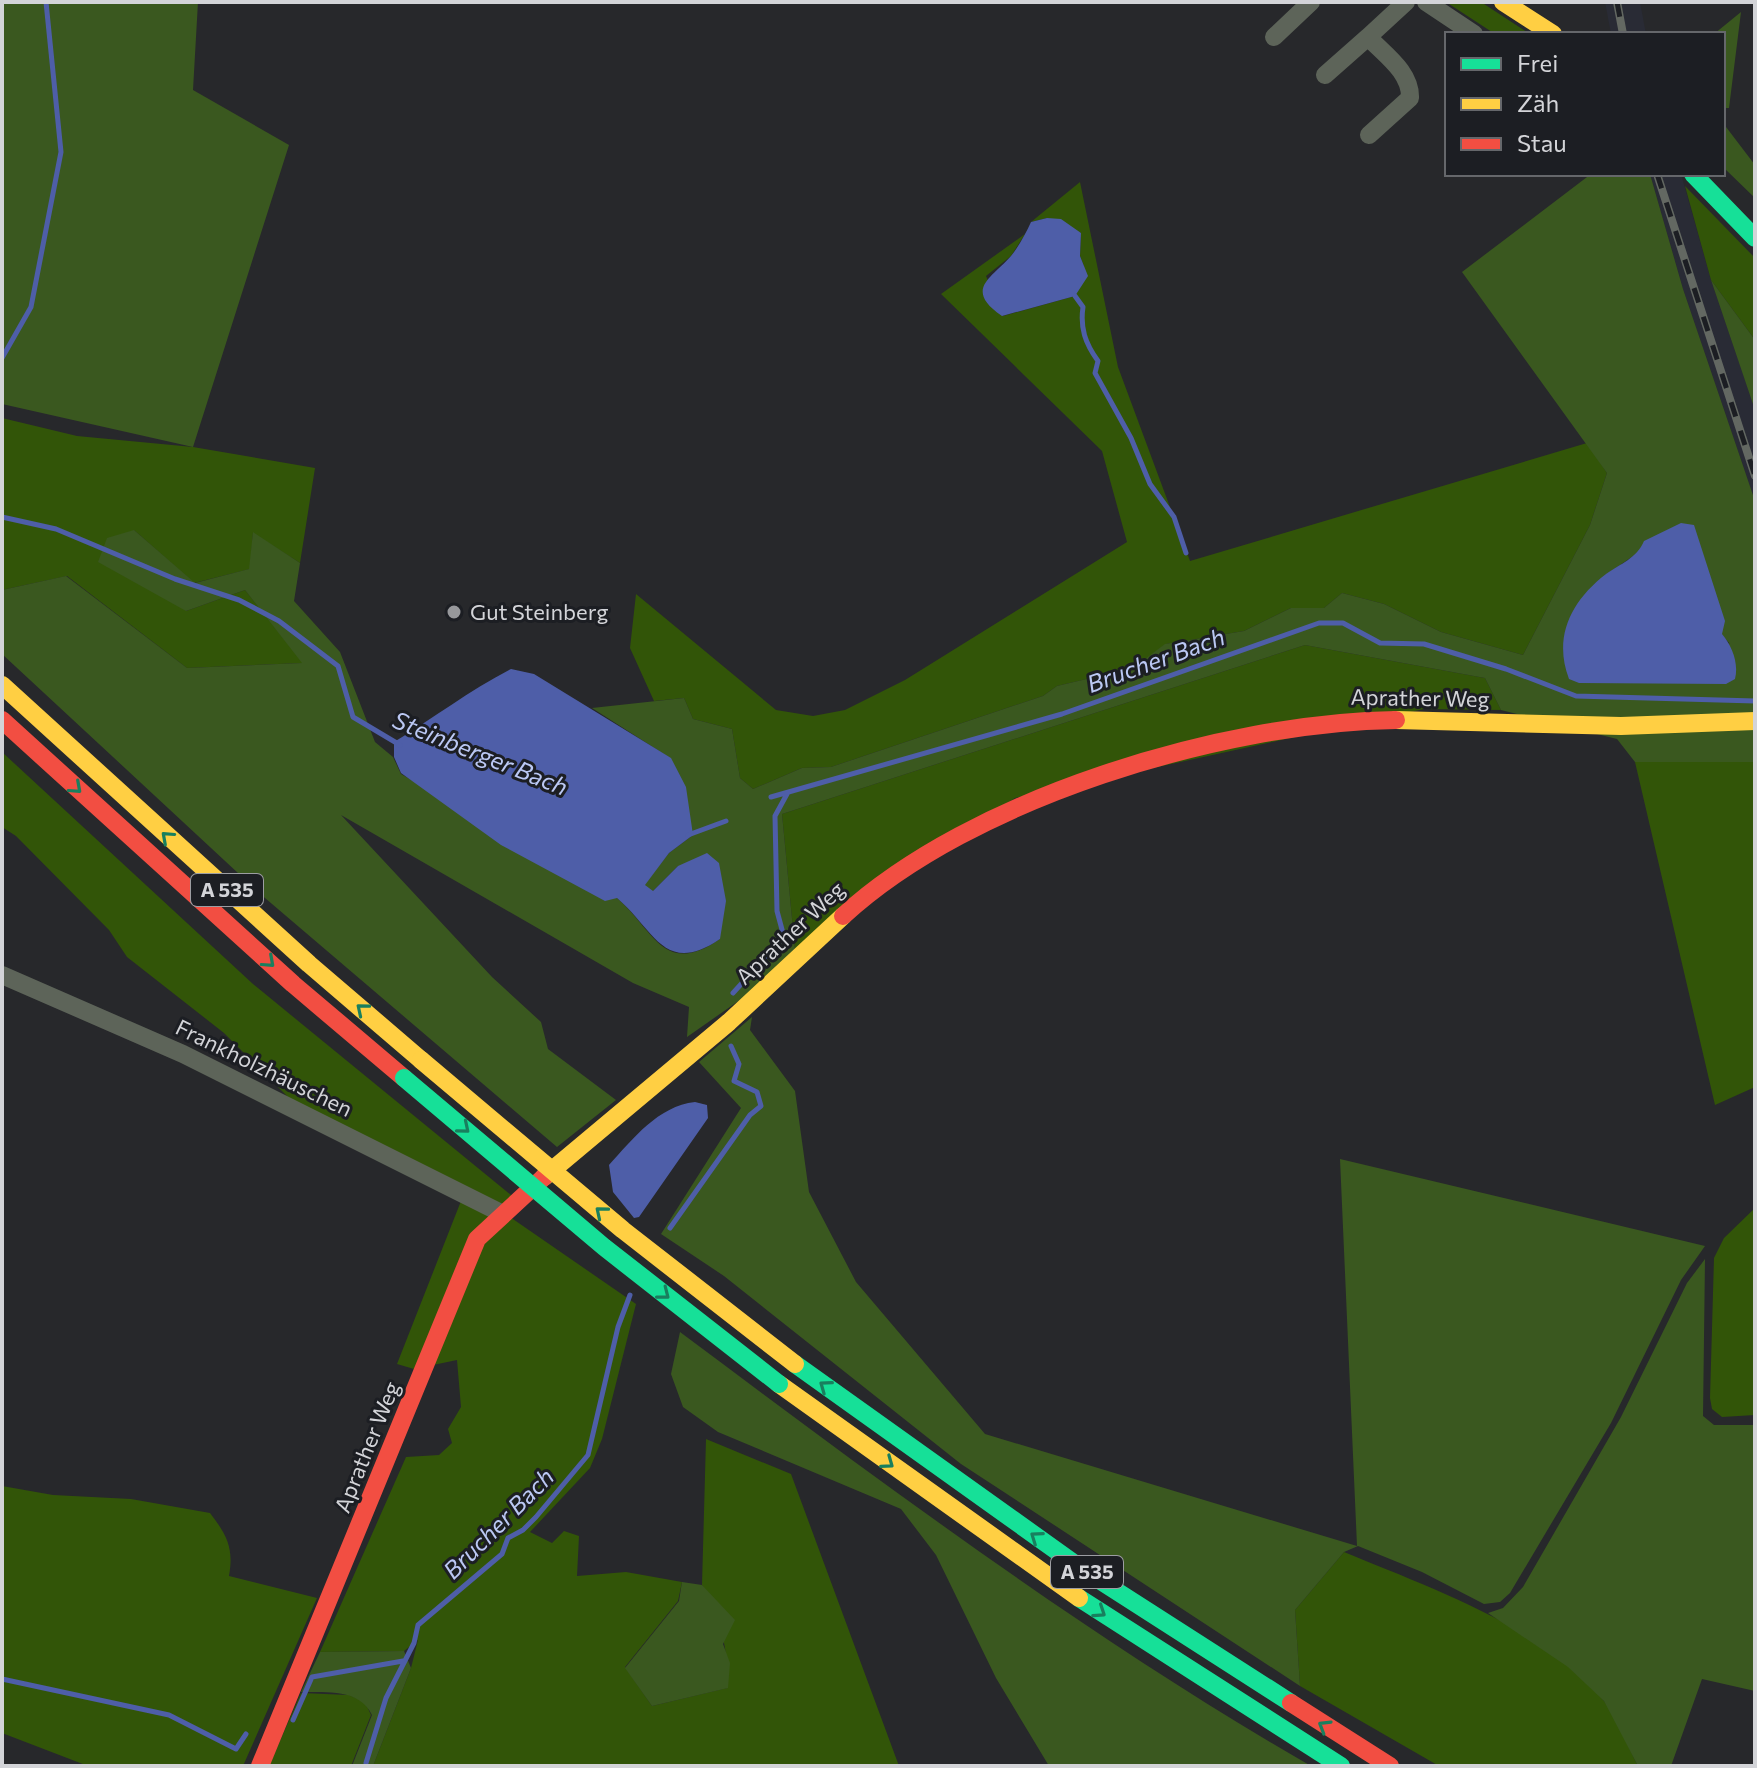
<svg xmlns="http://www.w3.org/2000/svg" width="1757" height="1768" font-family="Commissioner,sans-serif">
<rect width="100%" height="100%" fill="#27282b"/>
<path fill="#292b35" d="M 1605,2 L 1640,2 L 1646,34 L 1611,34 Z
M 1650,174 L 1681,174 L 1711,280 L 1755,409 L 1755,501 L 1683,289 Z"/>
<path fill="#325508" d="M 1446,2 L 1481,2 L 1530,34 L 1495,34 Z
M 1080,182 L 1118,367 L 1190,561 L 1587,443 L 1607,473 L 1590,525 L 1523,655 L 1441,632 L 1384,604 L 1342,593 L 1324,608 L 1291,608 L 1244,631 L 1166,644 L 1134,668 L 1057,686 L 1043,696 L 831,767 L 802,768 L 753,789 L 740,778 L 732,729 L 693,719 L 684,698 L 654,701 L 630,648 L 636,594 L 776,710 L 813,716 L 845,710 L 905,680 L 1127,542 L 1102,451 L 941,294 L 1025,234 L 1011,256 L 986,276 L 1003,316 L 1075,296 L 1084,266 L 1080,256 L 1081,233 L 1047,218 L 1031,222 Z
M 1685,186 L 1755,258 L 1755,340 L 1711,280 Z
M 2,418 L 77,436 L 193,447 L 315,468 L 300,563 L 253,533 L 250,569 L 194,583 L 134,530 L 186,611 L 245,590 L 303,663 L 187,668 L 67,576 L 2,590 Z
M 1305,645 L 1485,678 L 1501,710 L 1424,709 L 1015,798 L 795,950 L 782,814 Z
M 2,752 L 253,984 L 511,1195 L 510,1217 L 636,1304 L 602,1439 L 590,1468 L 530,1532 L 552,1543 L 564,1531 L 579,1536 L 577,1576 L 626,1572 L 682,1582 L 678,1601 L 625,1667 L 652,1706 L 727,1688 C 730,1659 720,1609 702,1585 L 706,1439 L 791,1474 L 899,1766 L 373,1766 L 411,1668 L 418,1640 L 404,1651 L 320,1652 L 406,1457 L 439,1455 L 452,1443 L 448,1429 L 461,1407 L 457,1360 L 414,1369 L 397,1364 L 461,1201 L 297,1106 L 224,1033 L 127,957 L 109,930 L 16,836 L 2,827 Z
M 1635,762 L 1755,762 L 1755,1087 L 1715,1105 Z
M 1755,1208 L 1755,1415 L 1722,1417 L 1712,1409 L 1710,1398 L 1714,1258 L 1724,1238 Z
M 2,1486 L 53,1495 L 131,1499 L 210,1513 C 227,1535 234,1548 229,1576 L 317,1598 L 243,1766 L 88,1766 L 2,1733 Z
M 1344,1552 C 1428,1587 1545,1627 1604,1701 C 1618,1719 1627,1745 1638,1766 L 1439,1766 L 1300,1686 L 1295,1610 Z
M 301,1693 L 349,1695 L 365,1702 L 371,1715 L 351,1766 L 269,1766 Z"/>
<path fill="#3a581f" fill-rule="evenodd" d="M 2,2 L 198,2 L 193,90 L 289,145 L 193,447 L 2,404 Z
M 1741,12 L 1729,108 L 1723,108 L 1723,34 L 1714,34 Z
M 1723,123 L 1755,165 L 1755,198 L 1723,167 Z
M 1591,174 L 1650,174 L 1683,289 L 1755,501 L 1755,762 L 1635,762 L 1617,739 L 1501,710 L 1485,678 L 1305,645 L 782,814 L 795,950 L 747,995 L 687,1037 L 689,1007 L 633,983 L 341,815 L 492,977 L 541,1022 L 548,1049 L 616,1100 L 557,1147 L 265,898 L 2,654 L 2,590 L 66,576 L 187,668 L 302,663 L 245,590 L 186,611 L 98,562 L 107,538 L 134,530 L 195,583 L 249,569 L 253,532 L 300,563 L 294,601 L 340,652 L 375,742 L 393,757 L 401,774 L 617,898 C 654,930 663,978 720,939 L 678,866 L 652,892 L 644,885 L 669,853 L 693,835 L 670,758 L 592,708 L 684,698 L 693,719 L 732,729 L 740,778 L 753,789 L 802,768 L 831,767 L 1043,696 L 1057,686 L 1133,668 L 1165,644 L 1244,631 L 1291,608 L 1324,608 L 1342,593 L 1384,604 L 1441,632 L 1523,655 L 1590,525 L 1607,473 L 1462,272 ZM 1639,552 L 1722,635 L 1730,644 L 1604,576 Z
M 1711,280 L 1755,340 L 1755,410 Z
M 752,1017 L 750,1030 L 795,1091 L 809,1192 L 856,1282 L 985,1434 L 1357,1546 L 1340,1159 L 1705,1246 L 1681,1280 L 1611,1423 L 1510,1593 L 1500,1602 L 1484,1604 L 1422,1572 L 1358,1546 L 1344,1552 L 1295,1610 L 1300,1686 L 961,1464 L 724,1276 L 661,1234 L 741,1108 L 699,1062 Z
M 1705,1259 L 1703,1416 L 1714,1425 L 1755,1425 L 1755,1691 L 1702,1679 L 1671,1766 L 1638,1766 L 1604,1701 L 1568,1667 L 1488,1613 L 1503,1608 L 1523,1587 L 1621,1417 L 1687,1283 Z
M 680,1332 C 885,1485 1089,1638 1311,1766 L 1049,1766 L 996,1678 L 936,1555 L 901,1509 L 718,1432 L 683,1407 L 671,1374 Z
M 682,1582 L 702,1585 L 735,1620 L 723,1644 L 730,1663 L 728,1688 L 652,1706 L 625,1668 L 679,1601 Z
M 404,1651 L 411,1668 L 373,1766 L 352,1766 L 372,1715 C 359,1688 327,1693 301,1692 L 320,1652 Z"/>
<path fill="#4e5ea8" d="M 1047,218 L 1061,219 L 1081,233 L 1080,256 L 1088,276 L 1075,296 L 1002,316 C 963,289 992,278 1011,256 C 1019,246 1026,233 1031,222 Z
M 1681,523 L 1694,525 L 1725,621 L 1722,634 C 1732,646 1739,663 1735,679 L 1726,684 L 1579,683 L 1569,679 C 1553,637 1571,601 1606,574 C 1620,564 1637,558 1644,541 Z
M 511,669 L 534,674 L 671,758 L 686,787 L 693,835 L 669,853 L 645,885 L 653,891 L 678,866 L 707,853 L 719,863 L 726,901 L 720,939 C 664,977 654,929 617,898 L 605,901 L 501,845 L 401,773 L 394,757 L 394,742 C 434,718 470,690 511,669 Z
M 695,1102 L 707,1105 L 708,1118 L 639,1217 L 634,1218 L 613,1192 L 609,1165 C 633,1139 658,1106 695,1102 Z"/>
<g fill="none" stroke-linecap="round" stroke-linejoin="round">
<path stroke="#4e5ea8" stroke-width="5" d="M 1075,296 L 1083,307 C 1080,328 1085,343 1098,361 L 1095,373 L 1131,438 L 1150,484 L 1174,517 L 1186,553
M 2,358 L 31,307 L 61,152 L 46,2
M 2,517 L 56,529 L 175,579 L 239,600 L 279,621 L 338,666 L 353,717 L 400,745
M 771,797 L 1062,714 L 1319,623 L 1343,623 L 1380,643 L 1424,644 L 1506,669 L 1576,696 L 1755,701
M 688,835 L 726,821
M 733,993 L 784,937 L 777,911 L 775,816 L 787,794
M 670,1228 L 750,1115 L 761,1106 L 757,1092 L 734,1081 L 739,1064 L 731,1046
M 2,1679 L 169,1715 L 236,1749 L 246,1734
M 293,1720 L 312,1677 L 403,1661
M 366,1763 L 386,1698 L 414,1643 L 418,1625 L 502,1554 L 508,1538 L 523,1530 L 536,1517 L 588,1455 L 618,1327 L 630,1295"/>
<path stroke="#5d6459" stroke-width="18" d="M 1426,2 L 1474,34
M 1274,37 L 1311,2
M 1325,75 L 1368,37
M 1369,135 L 1410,98 C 1411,72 1385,55 1368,37 L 1406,2
M 2,975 L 183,1054 L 501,1213"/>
<path stroke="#16e098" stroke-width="18" d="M 1693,174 L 1755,238
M 795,1364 L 1082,1569 L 1291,1703
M 1079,1598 L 1341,1766"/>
<path stroke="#ffcf43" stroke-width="18" d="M 1503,2 L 1553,34
M 2,685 L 309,964 L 421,1060
M 1396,720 L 1621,726 L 1755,721
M 544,1177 L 729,1022 L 843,916
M 779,1384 L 1079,1598"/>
<path stroke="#f24e42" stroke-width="18" d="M 2,720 L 293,984 L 404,1078
M 843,916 C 971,798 1224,722 1396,720
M 1291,1703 L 1390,1766
M 260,1766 L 477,1239 L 544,1177"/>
<g stroke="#636862" stroke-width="8">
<path id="rail" d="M 1617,2 L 1623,34
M 1657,174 L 1755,476"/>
</g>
<use href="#rail" stroke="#1c1e23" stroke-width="5" stroke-dasharray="15" stroke-linecap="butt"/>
<path stroke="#16e098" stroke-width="18" d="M 404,1078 L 604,1247 L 779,1384"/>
<path stroke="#ffcf43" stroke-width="18" d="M 421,1060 L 623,1230 L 795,1364"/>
</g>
<defs><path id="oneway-chevron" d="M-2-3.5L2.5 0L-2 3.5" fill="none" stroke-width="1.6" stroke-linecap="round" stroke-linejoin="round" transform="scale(2)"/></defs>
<g stroke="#197f5e">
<use href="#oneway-chevron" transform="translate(76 788) rotate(42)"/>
<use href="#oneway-chevron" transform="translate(167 837) rotate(-138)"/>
<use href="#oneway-chevron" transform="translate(269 962) rotate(42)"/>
<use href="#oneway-chevron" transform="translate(362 1009) rotate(-140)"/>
<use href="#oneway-chevron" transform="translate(464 1128) rotate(40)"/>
<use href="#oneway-chevron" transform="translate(601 1212) rotate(-140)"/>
<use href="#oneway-chevron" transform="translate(664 1294) rotate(38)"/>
<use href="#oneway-chevron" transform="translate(825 1386) rotate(-144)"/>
<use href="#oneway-chevron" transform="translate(888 1463) rotate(36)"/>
<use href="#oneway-chevron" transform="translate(1036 1537) rotate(-145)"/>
<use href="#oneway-chevron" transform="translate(1100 1612) rotate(34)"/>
<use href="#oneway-chevron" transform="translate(1324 1726) rotate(-149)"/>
</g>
<circle fill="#97989b" stroke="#1c1e23" stroke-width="3" cx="454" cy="612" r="8"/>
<g text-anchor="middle" stroke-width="6" stroke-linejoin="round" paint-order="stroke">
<g fill="#1c1e23" stroke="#9c9da2" stroke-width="2">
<rect x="191" y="874" width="72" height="32" rx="6"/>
<rect x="1051" y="1556" width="72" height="32" rx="6"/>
</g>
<g font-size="20" font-weight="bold" fill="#d3d4d8">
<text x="227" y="897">A 535</text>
<text x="1087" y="1579">A 535</text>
</g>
<g font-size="22" fill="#d3d4d8" stroke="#1c1e23" text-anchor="start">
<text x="470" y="620">Gut Steinberg</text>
</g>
<g font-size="22" fill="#d3d4d8" stroke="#1c1e23">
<text transform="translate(1420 698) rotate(1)" y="8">Aprather Weg</text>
<text transform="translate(790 933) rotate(-43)" y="8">Aprather Weg</text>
<text transform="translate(264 1068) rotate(26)" y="8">Frankholzhäuschen</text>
<text transform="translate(367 1447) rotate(-68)" y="8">Aprather Weg</text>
</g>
<g font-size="24" font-style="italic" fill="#bbc8f4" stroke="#1c1e23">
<text transform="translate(1156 661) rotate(-20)" y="8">Brucher Bach</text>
<text transform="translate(480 754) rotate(22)" y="8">Steinberger Bach</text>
<text transform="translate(499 1524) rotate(-45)" y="8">Brucher Bach</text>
</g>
</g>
<rect width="1757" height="1768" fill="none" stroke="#d3d4d8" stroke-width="8"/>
<rect x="1445" y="32" width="280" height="144" fill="#1c1e23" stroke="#65676b" stroke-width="2"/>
<rect x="1461" y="58" width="40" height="12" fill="#16e098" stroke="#65676b" stroke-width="2"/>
<text x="1517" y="72" font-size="24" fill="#d3d4d8">Frei</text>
<rect x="1461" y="98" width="40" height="12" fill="#ffcf43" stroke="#65676b" stroke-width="2"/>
<text x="1517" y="112" font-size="24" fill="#d3d4d8">Zäh</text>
<rect x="1461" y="138" width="40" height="12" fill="#f24e42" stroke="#65676b" stroke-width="2"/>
<text x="1517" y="152" font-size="24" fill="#d3d4d8">Stau</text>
</svg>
